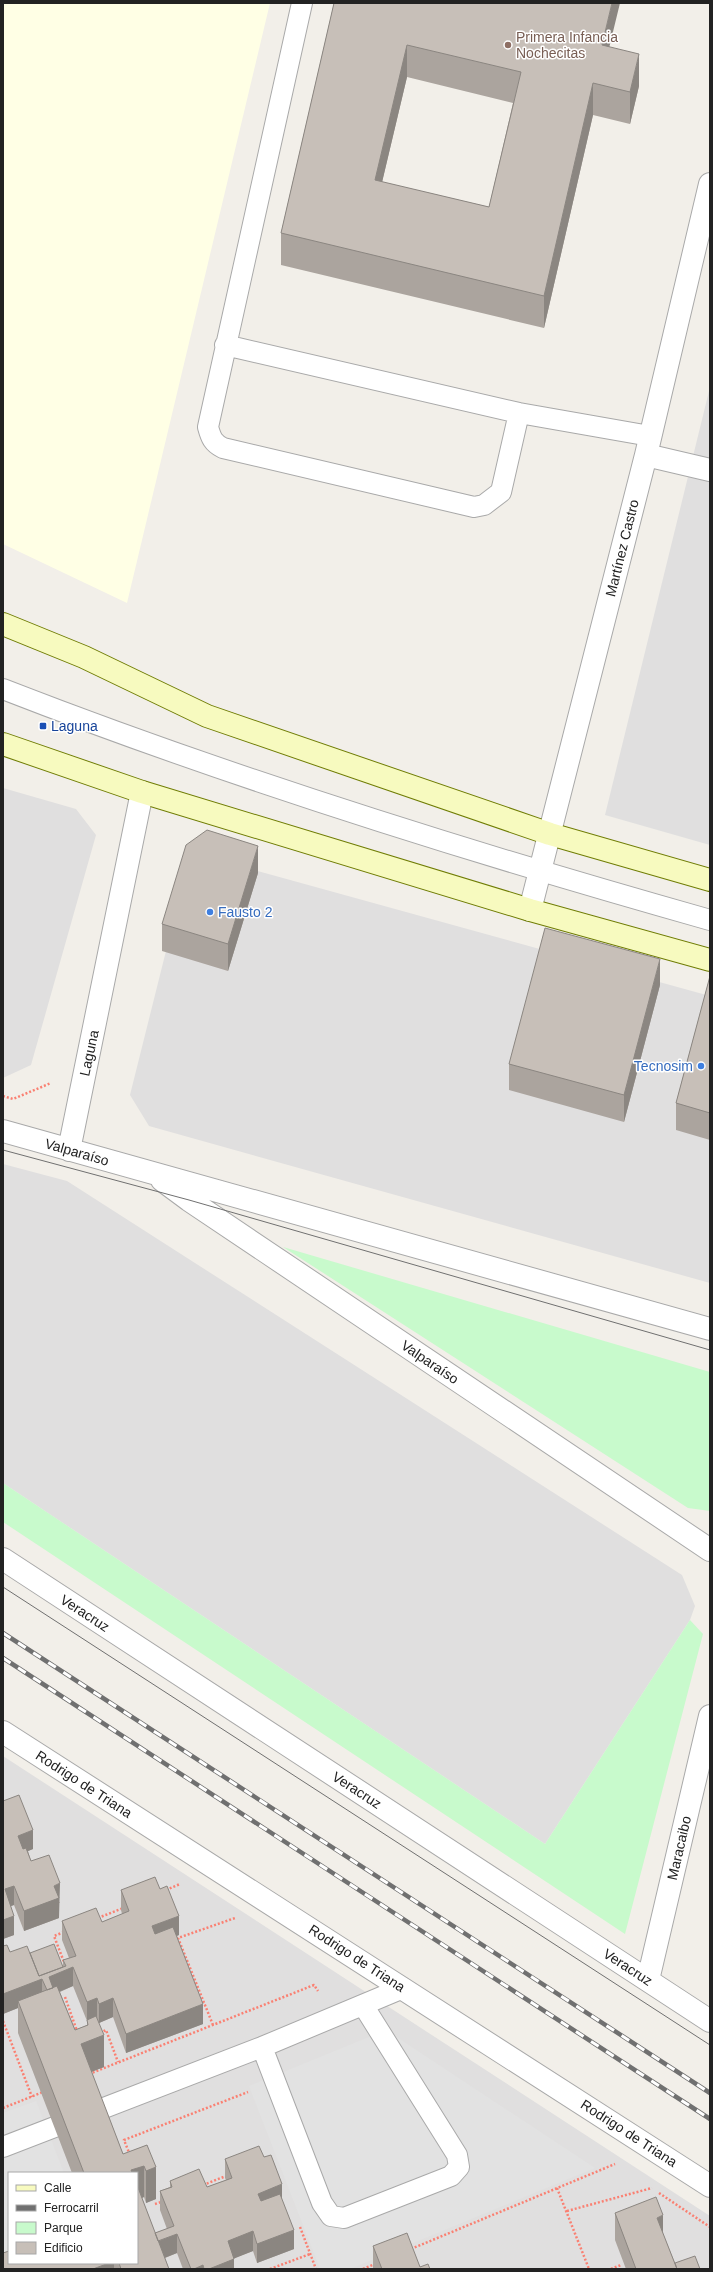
<svg xmlns="http://www.w3.org/2000/svg" width="713" height="2272" font-family="Helvetica,sans-serif">
<rect width="100%" height="100%" fill="#f2efe9"/>
<path fill="#e0dfdf" fill-rule="evenodd" d="M 710,387 L 710,845 L 605,815 Z
M 3,788 L 76,809 L 96,835 L 31,1065 L 3,1078 Z
M 207,857 L 710,996 L 710,1283 L 149,1126 L 130,1095 L 186,871 Z
M 3,1164 L 67,1181 L 682,1575 L 695,1606 L 690,1620 L 545,1844 L 3,1483 Z
M 3,1756 L 710,2216 L 710,2269 L 3,2269 ZM 9,2173 L 137,2173 L 137,2263 L 9,2263 Z"/>
<path fill="#ffffe5" d="M 3,3 L 270,3 L 127,603 L 3,544 Z"/>
<path fill="#c8facc" d="M 283,1247 L 710,1372 L 710,1511 L 688,1508 Z
M 3,1483 L 545,1844 L 690,1620 L 703,1634 L 625,1934 L 3,1522 Z"/>
<path fill="#e2e2e2" d="M 386,2030 L 595,2168 L 350,2269 L 320,2269 L 249,2086 Z
M 36,2101 L 64,2173 L 9,2173 L 9,2253 L 3,2255 L 3,2113 Z"/>
<g fill="none" stroke-linecap="round" stroke-linejoin="round">
<g stroke="#a9a9a9" stroke-width="22">
<path id="service" d="M 302,3 L 208,427 C 211,438 213,443 223,448 L 474,507 L 484,505 L 501,492 L 519,413
M 225,345 L 519,413 L 650,436
M 3,689 C 234,779 472,853 710,920
M 262,2047 L 322,2203 L 331,2216 L 344,2218 L 451,2176 L 459,2167 L 457,2155 L 363,2005
M 3,2147 L 262,2047 L 403,1988"/>
</g>
<g stroke="#a9a9a9" stroke-width="24">
<path id="minor" d="M 646,455 L 710,470
M 530,910 L 646,455 L 710,184
M 3,1131 L 710,1329
M 69,1150 L 142,792
M 162,1180 L 189,1200 L 710,1550
M 3,1559 L 710,2021
M 3,1732 L 710,2186
M 648,1980 L 710,1716"/>
</g>
<g stroke="#707d05" stroke-width="24">
<path id="secondary" d="M 3,624 L 84,657 L 207,716 L 550,834 L 710,880
M 3,744 L 142,792 L 530,910 L 710,960"/>
</g>
<path stroke="#fa8072" stroke-width="2.5" stroke-dasharray="2 2" stroke-linecap="butt" d="M 3,1096 L 13,1099 L 51,1083
M 166,1890 L 180,1884
M 98,1918 L 123,1908
M 64,1932 L 54,1936 L 64,1962
M 65,1997 L 77,2031
M 3,2021 L 32,2097
M 213,2025 L 178,1938 L 235,1918
M 100,2033 L 106,2030 L 118,2062
M 89,2074 L 314,1985 L 318,1991
M 3,2108 L 43,2092
M 130,2155 L 124,2140 L 248,2092
M 203,2185 L 226,2176
M 557,2188 L 589,2269
M 659,2193 L 710,2227
M 155,2204 L 161,2202
M 567,2211 L 652,2188
M 300,2227 L 316,2269
M 411,2249 L 615,2164
M 270,2269 L 310,2254
M 363,2269 L 375,2264
M 611,2269 L 621,2265"/>
<use href="#service" stroke="#fff" stroke-width="20"/>
<use href="#minor" stroke="#fff" stroke-width="22"/>
<use href="#secondary" stroke="#f7fabf" stroke-width="22"/>
<path stroke="#707070" stroke-width="1" d="M 3,1150 L 189,1200 L 710,1350
M 3,1587 L 710,2045"/>
<g stroke="#707070" stroke-width="4.5">
<path id="rail" d="M 3,1633 L 710,2093
M 3,1658 L 710,2119"/>
</g>
<use href="#rail" stroke="#fff" stroke-width="3" stroke-dasharray="9" stroke-linecap="butt"/>
</g>
<path fill="#aba49e" fill-rule="evenodd" d="M 334,3 L 609,46 L 639,86 L 630,124 L 593,115 L 544,328 L 281,265 L 281,233 ZM 407,77 L 513,103 L 489,207 L 382,182 Z
M 258,873 L 228,971 L 162,951 L 162,924 Z
M 710,976 L 710,1140 L 676,1130 L 676,1103 Z
M 660,985 L 624,1122 L 509,1090 L 509,1064 Z
M 3,1801 L 33,1849 L 28,1851 L 31,1861 L 60,1903 L 59,1903 L 59,1918 L 24,1931 L 14,1905 L 11,1906 L 14,1935 L 3,1939 Z
M 121,1890 L 179,1935 L 177,1936 L 203,2024 L 126,2053 L 113,2017 L 99,2023 L 104,2067 L 91,2072 L 123,2154 L 147,2145 L 156,2199 L 146,2203 L 144,2197 L 142,2198 L 155,2233 L 167,2229 L 160,2210 L 160,2191 L 170,2187 L 170,2181 L 207,2187 L 226,2180 L 225,2178 L 225,2159 L 264,2157 L 282,2200 L 294,2249 L 257,2263 L 253,2251 L 234,2258 L 234,2269 L 183,2269 L 177,2253 L 165,2258 L 169,2269 L 3,2269 L 9,2263 L 137,2263 L 137,2173 L 72,2173 L 18,2033 L 18,2008 L 3,2014 L 3,1946 L 10,1952 L 30,1953 L 63,1967 L 63,1960 L 69,1958 L 62,1940 L 62,1921 L 102,1922 L 122,1914 L 121,1910 ZM 73,1986 L 87,2021 L 87,2025 L 75,2030 L 60,1992 Z
M 615,2213 L 663,2234 L 675,2263 L 700,2269 L 626,2269 L 615,2240 Z
M 373,2246 L 420,2267 L 430,2269 L 373,2269 Z"/>
<path fill="#8b8681" d="M 612,3 L 620,3 L 602,77 L 602,45 Z
M 407,45 L 407,77 L 375,212 L 375,180 Z
M 639,54 L 639,86 L 630,124 L 630,92 Z
M 593,83 L 593,115 L 544,328 L 544,296 Z
M 258,846 L 258,873 L 228,971 L 228,944 Z
M 660,959 L 660,985 L 624,1122 L 624,1095 Z
M 33,1830 L 33,1849 L 18,1855 L 18,1836 Z
M 60,1883 L 59,1918 L 24,1931 L 24,1911 L 54,1886 Z
M 14,1886 L 14,1905 L 5,1908 L 5,1889 Z
M 14,1916 L 14,1935 L 3,1939 L 3,1920 Z
M 179,1916 L 179,1935 L 152,1945 L 152,1926 Z
M 73,1967 L 73,1986 L 49,1996 L 49,1977 Z
M 42,1979 L 42,1999 L 18,2001 L 18,2008 L 3,2014 L 3,1994 Z
M 97,1998 L 97,2017 L 87,2020 L 87,2021 L 87,2002 Z
M 113,1998 L 113,2017 L 99,2023 L 99,2004 Z
M 203,2004 L 203,2024 L 126,2053 L 126,2034 Z
M 104,2035 L 104,2067 L 81,2076 L 81,2044 Z
M 144,2166 L 144,2197 L 137,2200 L 137,2173 L 131,2173 L 131,2170 Z
M 156,2167 L 156,2199 L 146,2203 L 146,2171 Z
M 282,2184 L 282,2203 L 258,2213 L 258,2194 Z
M 663,2215 L 663,2242 L 657,2218 Z
M 294,2230 L 294,2249 L 257,2263 L 257,2244 Z
M 253,2231 L 253,2251 L 228,2261 L 228,2241 Z
M 177,2234 L 177,2253 L 154,2262 L 154,2243 Z
M 234,2259 L 234,2269 L 209,2269 Z
M 109,2263 L 114,2263 L 114,2269 L 93,2269 Z
M 203,2265 L 203,2269 L 194,2269 Z"/>
<path fill="#c7bfb8" stroke="#8b8681" fill-rule="evenodd" d="M 334,3 L 612,3 L 602,45 L 639,54 L 630,92 L 593,83 L 544,296 L 281,233 ZM 407,45 L 521,72 L 489,207 L 375,180 Z
M 207,830 L 258,846 L 228,944 L 162,924 L 186,845 Z
M 545,928 L 660,959 L 624,1095 L 509,1064 Z
M 710,976 L 710,1113 L 676,1103 Z
M 19,1795 L 33,1830 L 18,1836 L 23,1849 L 26,1848 L 31,1861 L 49,1855 L 60,1883 L 54,1886 L 59,1898 L 24,1911 L 14,1886 L 5,1889 L 14,1916 L 3,1920 L 3,1801 Z
M 155,1877 L 160,1889 L 167,1886 L 179,1916 L 152,1926 L 155,1934 L 173,1927 L 203,2004 L 126,2034 L 113,1998 L 99,2004 L 97,1998 L 87,2002 L 73,1967 L 49,1977 L 53,1988 L 47,1990 L 42,1979 L 3,1994 L 3,1946 L 7,1945 L 10,1952 L 27,1946 L 39,1976 L 66,1966 L 63,1960 L 76,1956 L 62,1921 L 96,1908 L 102,1922 L 129,1911 L 121,1890 Z
M 54,1944 L 63,1967 L 39,1976 L 30,1953 Z
M 57,1986 L 75,2030 L 88,2025 L 87,2020 L 96,2016 L 104,2035 L 81,2044 L 123,2154 L 147,2145 L 156,2167 L 146,2171 L 144,2166 L 131,2170 L 132,2173 L 84,2173 L 18,2001 Z
M 259,2146 L 264,2157 L 271,2155 L 282,2184 L 258,2194 L 261,2201 L 280,2194 L 294,2230 L 257,2244 L 253,2231 L 228,2241 L 234,2259 L 209,2269 L 204,2269 L 203,2265 L 194,2269 L 191,2269 L 177,2234 L 158,2241 L 155,2233 L 174,2226 L 160,2191 L 172,2187 L 170,2181 L 199,2169 L 207,2187 L 232,2178 L 225,2159 Z
M 137,2185 L 169,2269 L 121,2269 L 119,2263 L 137,2263 Z
M 656,2197 L 663,2215 L 657,2218 L 677,2269 L 636,2269 L 615,2213 Z
M 407,2233 L 420,2267 L 428,2264 L 430,2269 L 382,2269 L 373,2246 Z
M 9,2251 L 9,2263 L 109,2263 L 93,2269 L 3,2269 L 3,2253 Z
M 695,2256 L 700,2269 L 677,2269 L 675,2263 Z"/>
<circle fill="#8d6e63" stroke="#fff" stroke-width="1.5" cx="508" cy="45" r="4"/>
<rect fill="#1a4fb4" stroke="#fff" stroke-width="1.5" x="39" y="722" width="8" height="8" rx="2"/>
<g fill="#3f7fe0" stroke="#fff" stroke-width="1.5">
<circle cx="210" cy="912" r="4"/>
<circle cx="701" cy="1066" r="4"/>
</g>
<g text-anchor="middle" stroke-width="3" stroke-linejoin="round" paint-order="stroke">
<g font-size="14" fill="#785e54" stroke="#fff" text-anchor="start">
<text x="516" y="42">Primera Infancia<tspan x="516" dy="16">Nochecitas</tspan></text>
</g>
<g font-size="14" fill="#222" stroke="#fff">
<text transform="translate(622 548) rotate(-76)" y="5">Martínez Castro</text>
<text transform="translate(89 1053) rotate(-78)" y="5">Laguna</text>
<text transform="translate(77 1152) rotate(16)" y="5">Valparaíso</text>
<text transform="translate(430 1362) rotate(34)" y="5">Valparaíso</text>
<text transform="translate(85 1613) rotate(33)" y="5">Veracruz</text>
<text transform="translate(84 1784) rotate(33)" y="5">Rodrigo de Triana</text>
<text transform="translate(357 1790) rotate(33)" y="5">Veracruz</text>
<text transform="translate(679 1848) rotate(-77)" y="5">Maracaibo</text>
<text transform="translate(357 1958) rotate(33)" y="5">Rodrigo de Triana</text>
<text transform="translate(628 1967) rotate(33)" y="5">Veracruz</text>
<text transform="translate(629 2133) rotate(33)" y="5">Rodrigo de Triana</text>
</g>
<g font-size="14" fill="#164399" stroke="#fff" text-anchor="start">
<text x="51" y="731">Laguna</text>
</g>
<g font-size="14" fill="#366cbe" stroke="#fff" text-anchor="start">
<text x="218" y="917">Fausto 2</text>
<text x="693" y="1071" text-anchor="end">Tecnosim</text>
</g>
</g>
<rect width="713" height="2272" fill="none" stroke="#222222" stroke-width="8"/>
<rect x="8" y="2172" width="130" height="92" fill="#ffffff" stroke="#a7a7a7"/>
<rect x="16" y="2185" width="20" height="6" fill="#f7fabf" stroke="#a7a7a7"/>
<text x="44" y="2192" font-size="12" fill="#222222">Calle</text>
<rect x="16" y="2205" width="20" height="6" fill="#707070" stroke="#a7a7a7"/>
<text x="44" y="2212" font-size="12" fill="#222222">Ferrocarril</text>
<rect x="16" y="2222" width="20" height="12" fill="#c8facc" stroke="#a7a7a7"/>
<text x="44" y="2232" font-size="12" fill="#222222">Parque</text>
<rect x="16" y="2242" width="20" height="12" fill="#c7bfb8" stroke="#a7a7a7"/>
<text x="44" y="2252" font-size="12" fill="#222222">Edificio</text>
</svg>
